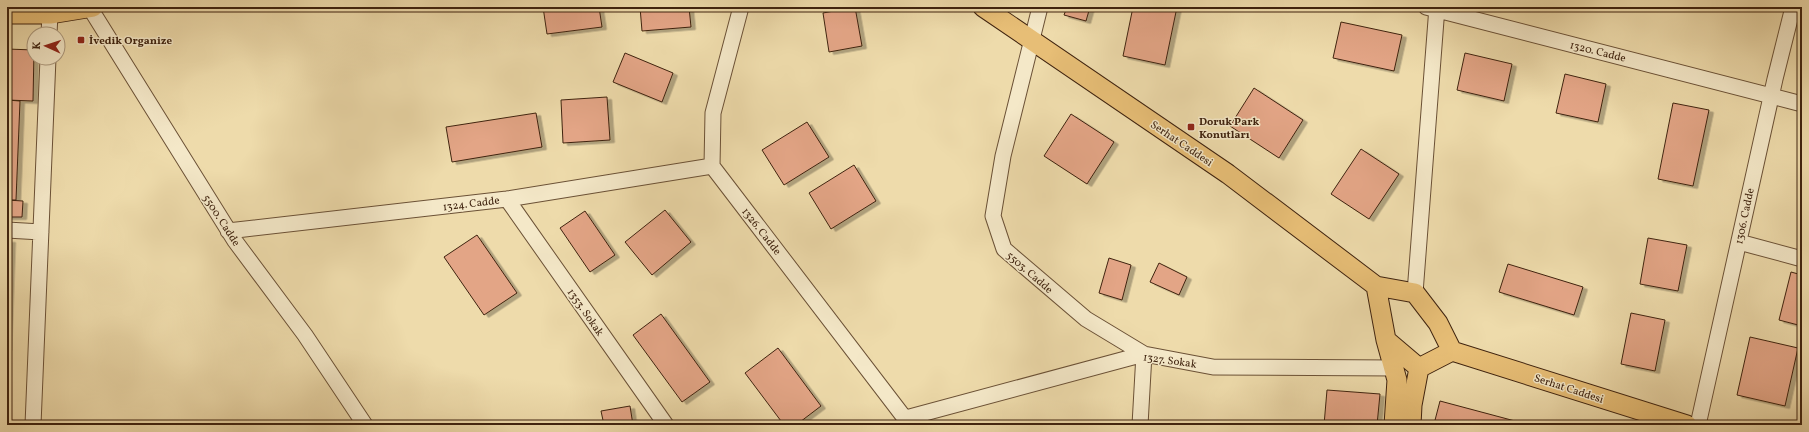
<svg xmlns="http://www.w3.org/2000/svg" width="1809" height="432" font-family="Vollkorn,serif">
<defs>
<filter id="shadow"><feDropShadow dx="4.5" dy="2.5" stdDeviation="0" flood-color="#0004"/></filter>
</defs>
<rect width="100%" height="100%" fill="#eedbab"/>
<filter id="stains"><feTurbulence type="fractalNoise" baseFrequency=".005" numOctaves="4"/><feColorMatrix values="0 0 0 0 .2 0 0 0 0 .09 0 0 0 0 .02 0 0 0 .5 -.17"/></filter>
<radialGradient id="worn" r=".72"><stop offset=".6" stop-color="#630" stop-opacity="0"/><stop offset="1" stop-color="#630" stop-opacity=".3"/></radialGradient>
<path fill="#e3a586" stroke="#3f230f" filter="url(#shadow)" d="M 543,7 L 599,7 L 602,27 L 547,34 Z
M 640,7 L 689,7 L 691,27 L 642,31 Z
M 855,7 L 862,46 L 829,52 L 823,13 Z
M 1067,7 L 1090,7 L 1086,21 L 1064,15 Z
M 1133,7 L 1177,7 L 1165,65 L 1123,56 Z
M 1341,22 L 1402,35 L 1394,71 L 1333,58 Z
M 7,49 L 34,50 L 33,101 L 7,100 Z
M 625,53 L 673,73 L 662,102 L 613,82 Z
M 1465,53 L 1512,64 L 1504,101 L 1457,90 Z
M 1565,74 L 1606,84 L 1598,122 L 1556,113 Z
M 1254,88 L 1303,120 L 1279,158 L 1230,126 Z
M 607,97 L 610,140 L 563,143 L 561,100 Z
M 7,100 L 20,101 L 16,200 L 7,200 Z
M 1673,103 L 1709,110 L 1693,186 L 1658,179 Z
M 536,113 L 542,147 L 452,162 L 446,127 Z
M 1071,114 L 1114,142 L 1087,184 L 1044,156 Z
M 807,122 L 829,157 L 784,185 L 762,150 Z
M 1361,149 L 1399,174 L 1369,219 L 1331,194 Z
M 854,165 L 876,201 L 831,229 L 809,193 Z
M 7,200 L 23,201 L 22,217 L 7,217 Z
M 665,210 L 691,242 L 652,275 L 625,242 Z
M 585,211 L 615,255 L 590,272 L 560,228 Z
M 477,235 L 517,293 L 484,315 L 444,257 Z
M 1648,238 L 1687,245 L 1678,291 L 1640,284 Z
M 7,240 L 11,240 L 7,348 Z
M 1109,258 L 1131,265 L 1122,300 L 1099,293 Z
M 1159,263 L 1187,277 L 1179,295 L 1150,282 Z
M 1508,264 L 1583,287 L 1574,315 L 1499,292 Z
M 1791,272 L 1802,275 L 1802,326 L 1779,320 Z
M 1631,313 L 1665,320 L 1655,371 L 1621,364 Z
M 661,314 L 710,382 L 682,402 L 633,335 Z
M 1750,337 L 1798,348 L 1785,406 L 1737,395 Z
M 778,348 L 821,406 L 796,425 L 784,425 L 745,373 Z
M 1327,390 L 1380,394 L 1377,425 L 1324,425 Z
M 1440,401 L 1515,421 L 1514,425 L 1434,424 Z
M 630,406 L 633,425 L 604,425 L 601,411 Z"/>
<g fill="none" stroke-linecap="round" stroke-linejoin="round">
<g stroke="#6b5136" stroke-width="17">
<path id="minor" d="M 741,7 L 713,113 L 712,166 L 910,425
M 1040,7 L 1003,156 L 993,216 L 1004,249 L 1086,319 L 1144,354
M 1426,7 L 1802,104
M 90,8 L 235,241 L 305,335 L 365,425
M 49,34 L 50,14
M 507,199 L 666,425
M 7,230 L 41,232
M 228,231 L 507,199 L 712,166
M 1739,242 L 1802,259
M 1415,293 L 1437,7
M 906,418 L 1144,354 L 1213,367 L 1395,368
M 33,425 L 48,58
M 1140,425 L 1144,354
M 1698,425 L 1775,79 L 1793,7"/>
</g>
<g stroke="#3f230f" stroke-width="21">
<path id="major" d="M 983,7 L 1228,174 L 1376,286 L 1415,293 L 1438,323 L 1452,351
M 7,14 L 50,14 L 93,7
M 1376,286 L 1386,340 L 1397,380 L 1394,425
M 1386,340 L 1419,368
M 1419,368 L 1452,351 L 1687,425
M 1411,425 L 1412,405 L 1419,368"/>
</g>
<use href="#minor" stroke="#f4e8c8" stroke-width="15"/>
<use href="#major" stroke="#e7be76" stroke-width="19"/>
</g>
<g fill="#8f2418" stroke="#f4e8c8" stroke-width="1.5">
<rect x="77" y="36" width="8" height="8" rx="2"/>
<rect x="1187" y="123" width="8" height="8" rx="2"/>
</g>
<g text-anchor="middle" stroke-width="3" stroke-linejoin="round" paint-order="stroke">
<g font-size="11" font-weight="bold" fill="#3f230f" stroke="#f4e8c8" text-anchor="start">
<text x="89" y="44">İvedik Organize</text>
<text x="1199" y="125">Doruk Park<tspan x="1199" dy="13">Konutları</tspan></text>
</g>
<g font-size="11" fill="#3f230f" stroke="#f4e8c8">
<text transform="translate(1598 51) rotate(14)" y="4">1320. Cadde</text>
<text transform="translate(1182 143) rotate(34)" y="4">Serhat Caddesi</text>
<text transform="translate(471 203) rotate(-7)" y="4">1324. Cadde</text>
<text transform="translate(1744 216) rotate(-78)" y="4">1306. Cadde</text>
<text transform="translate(222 220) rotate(57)" y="4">5500. Cadde</text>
<text transform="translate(762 231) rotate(52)" y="4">1326. Cadde</text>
<text transform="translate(1030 272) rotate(41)" y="4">5503. Cadde</text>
<text transform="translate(586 312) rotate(55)" y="4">1353. Sokak</text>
<text transform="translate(1170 360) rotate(8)" y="4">1327. Sokak</text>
<text transform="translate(1569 388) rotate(18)" y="4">Serhat Caddesi</text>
</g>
</g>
<rect width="1809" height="432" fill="none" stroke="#eedbab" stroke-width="24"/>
<rect x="8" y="8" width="1793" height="416" fill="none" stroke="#3f230f" stroke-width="2"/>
<rect x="12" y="12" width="1785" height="408" fill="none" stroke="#3f230f"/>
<g transform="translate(46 46) rotate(273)"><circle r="19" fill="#f4e8c8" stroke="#ac997e"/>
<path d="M0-3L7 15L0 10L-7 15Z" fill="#8f2418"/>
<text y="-6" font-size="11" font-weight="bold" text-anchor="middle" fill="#3f230f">K</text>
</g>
<rect width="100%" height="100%" filter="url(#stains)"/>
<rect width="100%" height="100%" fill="url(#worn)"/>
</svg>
